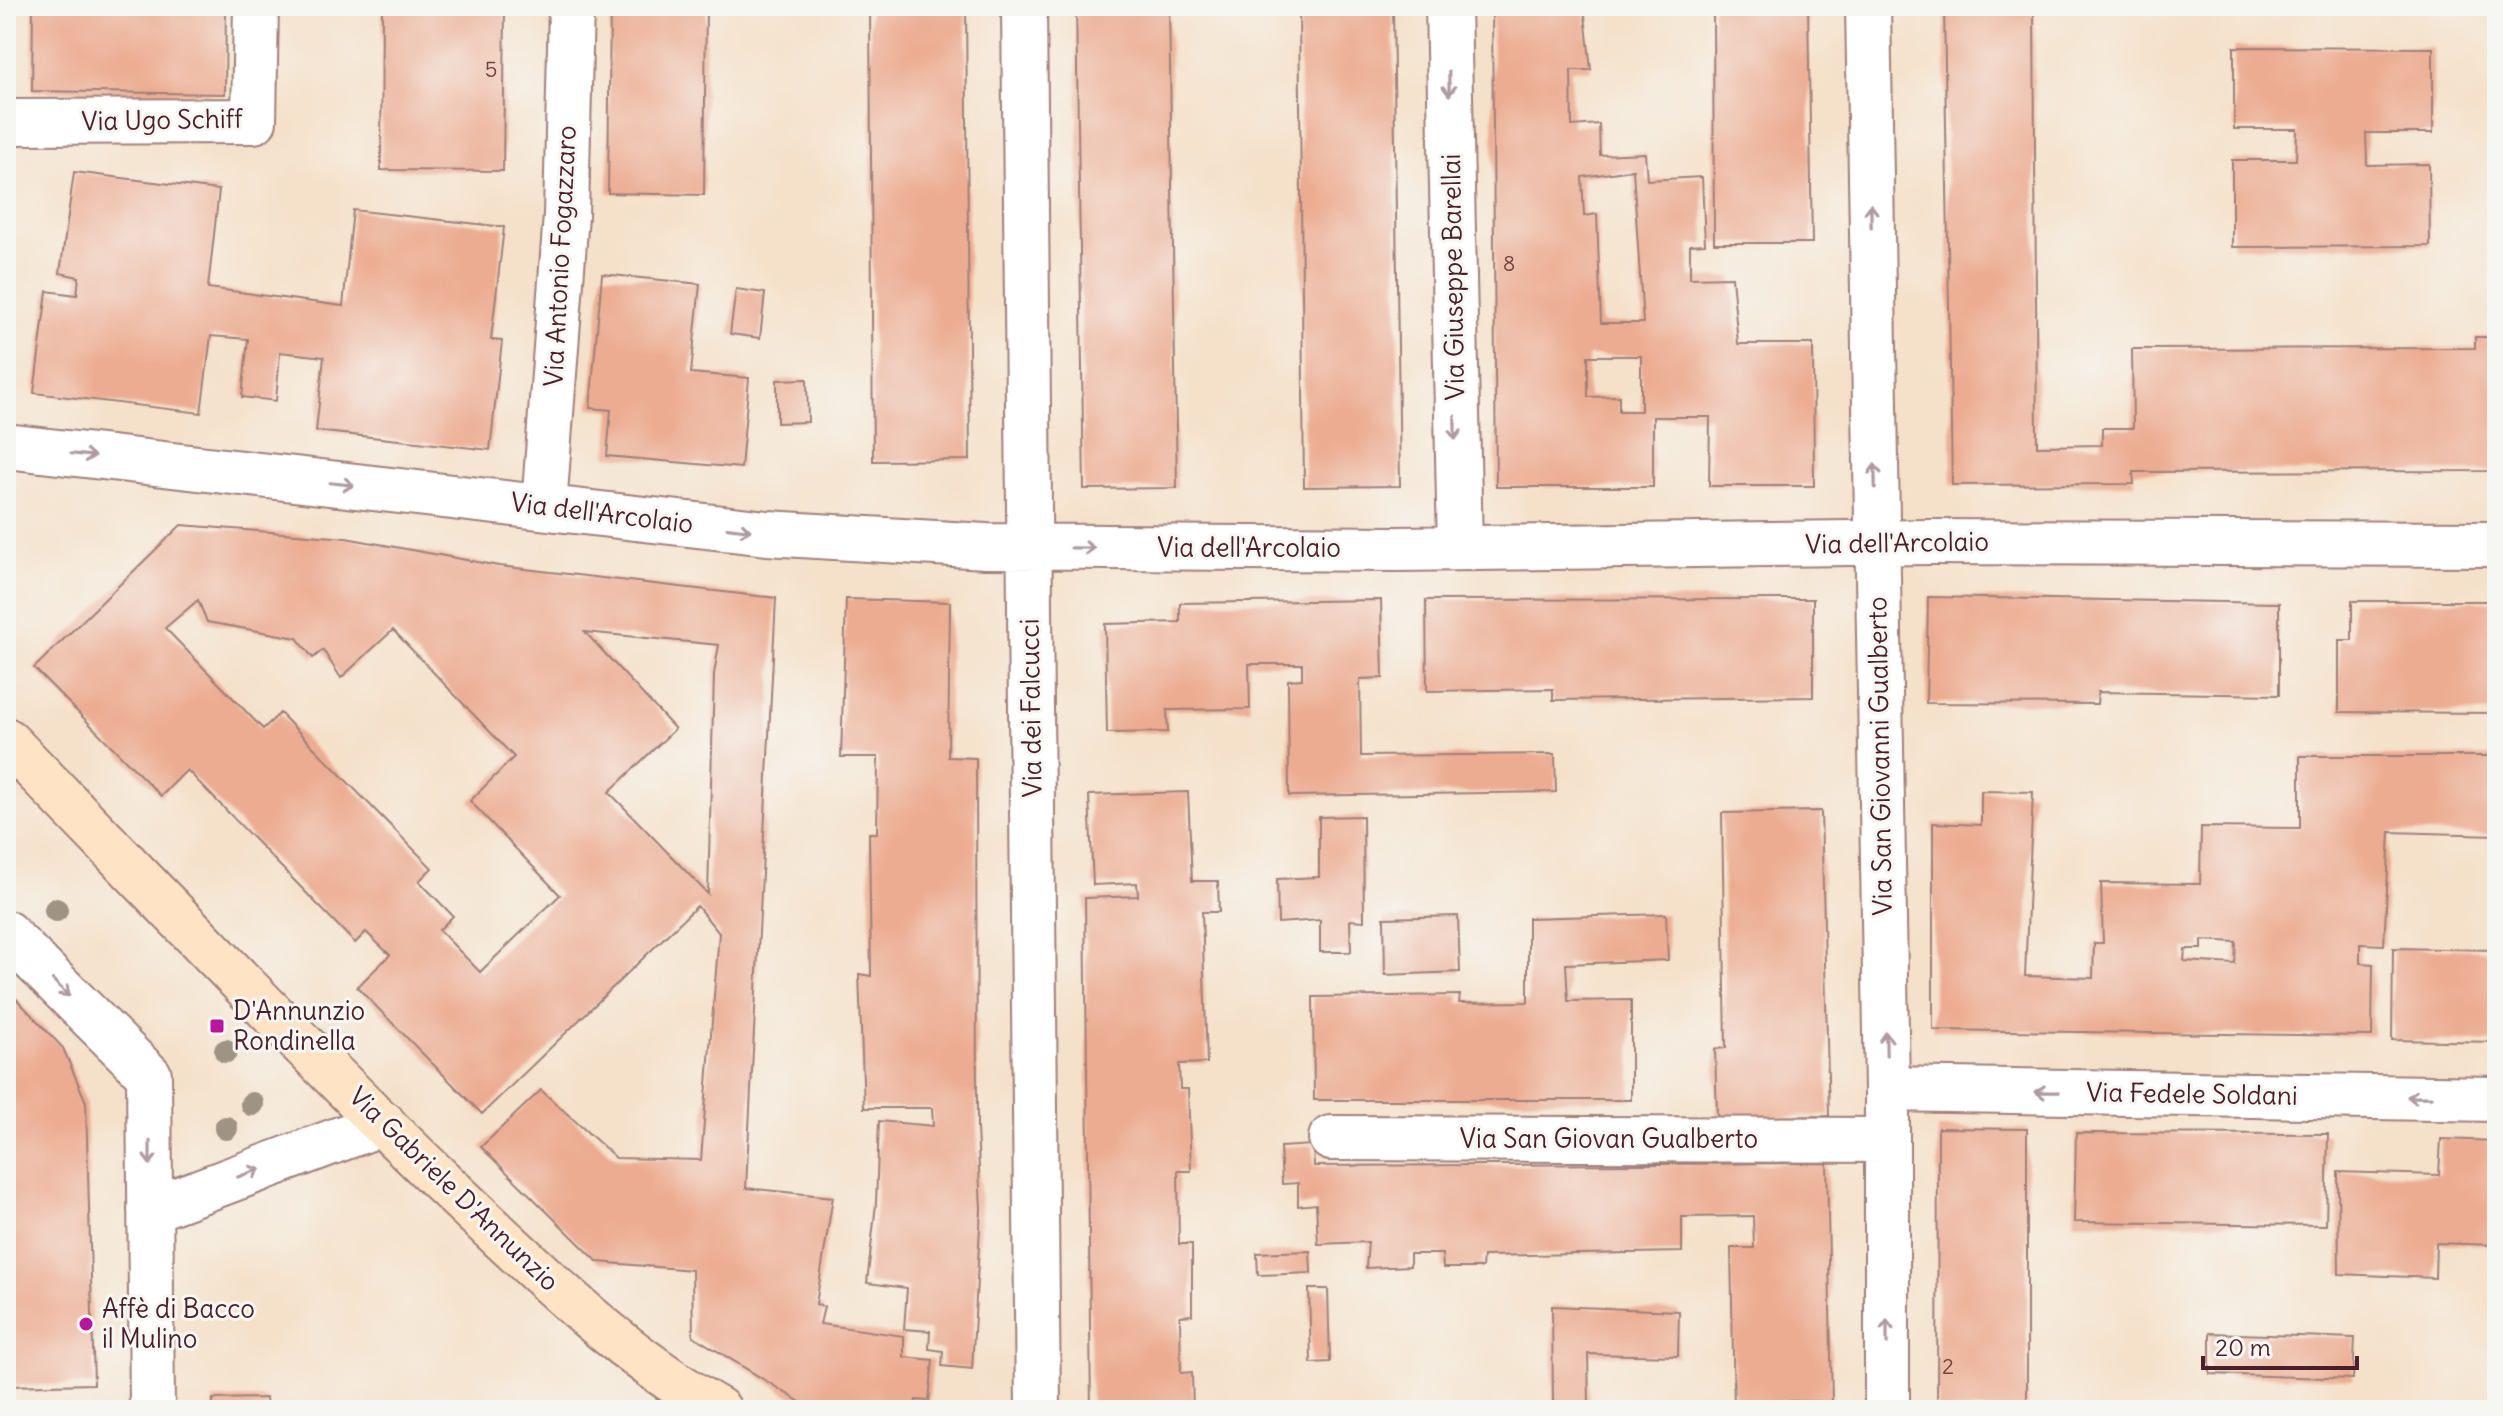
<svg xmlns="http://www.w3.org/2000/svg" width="2503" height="1416" font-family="Delius,sans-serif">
<rect width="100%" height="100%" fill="#f6f6f2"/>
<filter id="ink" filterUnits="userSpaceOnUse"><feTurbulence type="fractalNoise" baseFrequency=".0125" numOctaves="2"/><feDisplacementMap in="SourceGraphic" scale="16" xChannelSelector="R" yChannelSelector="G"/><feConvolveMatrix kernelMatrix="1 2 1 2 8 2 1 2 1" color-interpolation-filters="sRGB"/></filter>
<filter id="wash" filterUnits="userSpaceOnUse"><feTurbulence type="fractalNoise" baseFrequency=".006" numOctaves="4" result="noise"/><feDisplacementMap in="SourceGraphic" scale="32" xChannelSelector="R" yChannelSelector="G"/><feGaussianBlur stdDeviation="1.8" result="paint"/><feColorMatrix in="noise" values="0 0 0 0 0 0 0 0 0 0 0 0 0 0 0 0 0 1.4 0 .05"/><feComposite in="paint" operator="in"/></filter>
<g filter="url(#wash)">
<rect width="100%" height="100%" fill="#f5e1ca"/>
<g id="blocks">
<path fill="#ecac91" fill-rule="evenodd" d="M 33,6 L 226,6 L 225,94 L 32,91 Z
M 382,6 L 505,6 L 503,171 L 381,170 Z
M 610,6 L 706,6 L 704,195 L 608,193 Z
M 870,6 L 966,6 L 970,460 L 873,461 Z
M 1076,6 L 1169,6 L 1177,488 L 1084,489 Z
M 1299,6 L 1393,6 L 1400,486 L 1304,487 Z
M 1492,6 L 1584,6 L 1591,70 L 1571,70 L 1572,126 L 1599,124 L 1600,155 L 1645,153 L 1647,180 L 1702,177 L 1705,244 L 1690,245 L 1690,278 L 1732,277 L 1738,344 L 1813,344 L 1814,486 L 1709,486 L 1710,417 L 1653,417 L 1653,487 L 1496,487 ZM 1633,170 L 1643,323 L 1601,323 L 1597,214 L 1584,216 L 1582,177 ZM 1588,356 L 1641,356 L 1641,411 L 1619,411 L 1619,396 L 1588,397 Z
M 1713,6 L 1808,6 L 1812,243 L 1714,243 Z
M 1944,6 L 2034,6 L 2037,446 L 2102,445 L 2102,428 L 2133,428 L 2132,349 L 2475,348 L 2475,337 L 2497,337 L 2497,471 L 2133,472 L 2134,484 L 1952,485 Z
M 2234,47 L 2433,48 L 2433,133 L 2366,133 L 2367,165 L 2429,164 L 2430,246 L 2232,247 L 2232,160 L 2296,160 L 2297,129 L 2234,129 Z
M 74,172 L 219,190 L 208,288 L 343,306 L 353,210 L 504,227 L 491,340 L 502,341 L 490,450 L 316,431 L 324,357 L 280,352 L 276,401 L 242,397 L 248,339 L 211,336 L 201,413 L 34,393 L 47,291 L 77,295 L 79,277 L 60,273 Z
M 602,274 L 700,284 L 691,373 L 749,378 L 741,468 L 607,456 L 611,410 L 590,408 Z
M 736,289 L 765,293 L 760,338 L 730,334 Z
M 807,379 L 808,422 L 777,423 L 777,380 Z
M 181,525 L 346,538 L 499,566 L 776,598 L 746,1188 L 833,1197 L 816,1304 L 824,1307 L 820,1324 L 904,1336 L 904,1357 L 933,1360 L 929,1401 L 916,1400 L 914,1410 L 810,1408 L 693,1336 L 692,1270 L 598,1262 L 481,1147 L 541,1090 L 616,1158 L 701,1160 L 719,933 L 697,906 L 482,1114 L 357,987 L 390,955 L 366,932 L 355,943 L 187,770 L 161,796 L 34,668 ZM 198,600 L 207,622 L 297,638 L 313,658 L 323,650 L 341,678 L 393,630 L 514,757 L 470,801 L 560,895 L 480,972 L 439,930 L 453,916 L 419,881 L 432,868 L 280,713 L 263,729 L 165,628 ZM 585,632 L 719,645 L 714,674 L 708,894 L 609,792 L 675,729 Z
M 1928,597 L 2279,603 L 2279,695 L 2098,692 L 2097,704 L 1926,703 Z
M 846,599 L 950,602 L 948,757 L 976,758 L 977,1128 L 981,1209 L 972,1369 L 942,1366 L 943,1351 L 929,1349 L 930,1331 L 904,1329 L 907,1288 L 867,1283 L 876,1204 L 879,1121 L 933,1126 L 932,1108 L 864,1108 L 859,974 L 871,976 L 869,833 L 877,833 L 878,757 L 841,757 Z
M 1813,599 L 1813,697 L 1553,700 L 1553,689 L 1427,691 L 1426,600 Z
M 1381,600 L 1383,678 L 1360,679 L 1361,756 L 1555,754 L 1556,792 L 1289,796 L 1288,680 L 1302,679 L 1302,664 L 1249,664 L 1250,709 L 1167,710 L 1168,732 L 1107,733 L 1105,624 L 1180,622 L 1180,603 Z
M 2352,601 L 2497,601 L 2497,713 L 2339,712 L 2339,640 L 2352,640 Z
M 2300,756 L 2497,756 L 2497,835 L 2390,832 L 2384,945 L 2360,944 L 2360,963 L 2373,964 L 2372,1036 L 1933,1030 L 1933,823 L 1981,825 L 1981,791 L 2033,792 L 2025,976 L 2093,978 L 2094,943 L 2103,943 L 2101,883 L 2200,884 L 2201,827 L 2300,828 ZM 2202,940 L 2236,942 L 2235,964 L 2184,961 L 2185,949 L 2202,949 Z
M 1188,792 L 1192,881 L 1218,881 L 1219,912 L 1202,912 L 1207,1063 L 1179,1064 L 1180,1089 L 1188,1089 L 1191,1171 L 1178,1171 L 1179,1244 L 1192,1244 L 1192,1315 L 1180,1316 L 1181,1373 L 1192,1372 L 1193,1410 L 1091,1410 L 1085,898 L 1138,896 L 1137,883 L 1093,885 L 1089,795 Z
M 1821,811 L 1829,1116 L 1717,1118 L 1715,1049 L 1726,1048 L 1722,813 Z
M 1363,816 L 1364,921 L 1350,920 L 1351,952 L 1320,952 L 1320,920 L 1278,923 L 1277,879 L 1319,877 L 1319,817 Z
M 1666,914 L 1668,960 L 1566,964 L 1568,1001 L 1631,1000 L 1631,1100 L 1314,1100 L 1313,997 L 1460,995 L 1459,1003 L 1528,1002 L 1528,918 Z
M 1458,916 L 1460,972 L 1385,975 L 1384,918 Z
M 2393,948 L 2497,950 L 2497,1042 L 2392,1040 Z
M 6,988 L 63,1048 L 86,1102 L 94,1384 L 6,1386 Z
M 1938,1128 L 2027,1129 L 2027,1410 L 1937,1410 Z
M 2076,1133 L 2328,1134 L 2326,1225 L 2074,1222 Z
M 2441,1139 L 2497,1141 L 2497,1245 L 2436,1243 L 2435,1278 L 2339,1274 L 2338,1172 L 2439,1175 Z
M 1313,1145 L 1314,1166 L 1827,1163 L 1832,1402 L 1781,1401 L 1781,1410 L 1734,1410 L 1731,1248 L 1754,1248 L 1753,1216 L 1682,1217 L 1682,1252 L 1483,1256 L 1482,1268 L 1443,1268 L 1442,1254 L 1410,1254 L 1410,1266 L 1366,1268 L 1368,1242 L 1318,1244 L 1316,1204 L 1298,1206 L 1298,1183 L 1282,1184 L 1280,1147 Z
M 1310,1251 L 1311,1273 L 1258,1275 L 1257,1253 Z
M 1309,1289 L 1328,1289 L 1330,1362 L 1311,1363 Z
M 1552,1306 L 1679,1311 L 1678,1356 L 1588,1354 L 1589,1405 L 1553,1402 Z
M 2210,1333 L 2355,1338 L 2353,1379 L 2210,1374 Z
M 266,1398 L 267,1410 L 213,1410 L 213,1399 Z"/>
</g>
</g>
<g filter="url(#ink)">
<use href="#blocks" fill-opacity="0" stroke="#a0807a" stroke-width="2"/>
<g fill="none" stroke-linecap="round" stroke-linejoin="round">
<g stroke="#a0807a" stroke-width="48">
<path id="street" d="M 1024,6 L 1038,1410
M 1448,6 L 1460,547
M 1868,6 L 1887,1089 L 1887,1410
M 6,122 L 254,121 L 256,6
M 6,446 L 767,533 L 986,546 L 1396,549 L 1930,542 L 2497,544
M 544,506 L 566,215 L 571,6
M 6,933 L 149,1075 L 152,1410
M 1887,1089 L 2497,1099
M 1331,1138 L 1887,1140
M 150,1210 L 383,1123"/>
</g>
<g stroke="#a0807a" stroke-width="48">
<path id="secondary" d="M 6,740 C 154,891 299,1046 453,1192 C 536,1270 619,1353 719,1410"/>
</g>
<use href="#street" stroke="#fff" stroke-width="44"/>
<use href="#secondary" stroke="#fee4c5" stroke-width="44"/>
</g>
<g fill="#9f9384">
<circle cx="56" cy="910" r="12"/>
<circle cx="226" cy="1051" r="12"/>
<circle cx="252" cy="1104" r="12"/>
<circle cx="226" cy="1128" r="12"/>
</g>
<defs><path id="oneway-shaft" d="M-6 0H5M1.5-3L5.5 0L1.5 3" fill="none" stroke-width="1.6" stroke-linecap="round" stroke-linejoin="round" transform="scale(2)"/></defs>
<g stroke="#ae9aa0">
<use href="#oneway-shaft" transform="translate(1449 84) rotate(89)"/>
<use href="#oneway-shaft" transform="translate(1871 216) rotate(-91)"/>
<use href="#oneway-shaft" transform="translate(1455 428) rotate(89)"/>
<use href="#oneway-shaft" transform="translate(83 455) rotate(6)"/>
<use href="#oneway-shaft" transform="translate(1875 476) rotate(-91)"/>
<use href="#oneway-shaft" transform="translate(342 484) rotate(6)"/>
<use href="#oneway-shaft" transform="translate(739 529) rotate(7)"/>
<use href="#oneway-shaft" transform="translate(1083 548) rotate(1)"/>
<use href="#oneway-shaft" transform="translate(61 988) rotate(45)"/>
<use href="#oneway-shaft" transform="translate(1886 1044) rotate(-91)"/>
<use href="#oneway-shaft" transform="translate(2047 1092) rotate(-179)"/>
<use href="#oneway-shaft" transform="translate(2419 1097) rotate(-179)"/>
<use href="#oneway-shaft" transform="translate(150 1153) rotate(90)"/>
<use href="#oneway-shaft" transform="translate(249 1173) rotate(-20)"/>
<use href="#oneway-shaft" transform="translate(1887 1332) rotate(-90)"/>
</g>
</g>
<g fill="#b5179e" stroke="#f6f6f2" stroke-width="3">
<rect x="209" y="1018" width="16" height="16" rx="4"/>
<circle cx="86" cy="1324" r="8"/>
</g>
<g text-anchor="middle" stroke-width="6" stroke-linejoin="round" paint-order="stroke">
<g font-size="22" fill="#724244">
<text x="491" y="77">5</text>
<text x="1509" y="271">8</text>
<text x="1948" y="1374">2</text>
</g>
<g font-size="26" fill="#4a1f2b" stroke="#f6f6f2">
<text transform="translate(162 120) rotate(-1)" y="9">Via Ugo Schiff</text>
<text transform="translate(560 256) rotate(-87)" y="9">Via Antonio Fogazzaro</text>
<text transform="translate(1453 277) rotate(-91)" y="9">Via Giuseppe Barellai</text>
<text transform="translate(602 513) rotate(7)" y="9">Via dell'Arcolaio</text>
<text transform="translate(1897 543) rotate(-1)" y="9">Via dell'Arcolaio</text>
<text x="1249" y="557">Via dell'Arcolaio</text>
<text transform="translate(1031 708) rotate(-91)" y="9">Via dei Falcucci</text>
<text transform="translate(1880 756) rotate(-91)" y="9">Via San Giovanni Gualberto</text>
<text transform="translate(2192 1094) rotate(1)" y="9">Via Fedele Soldani</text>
<text x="1609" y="1148">Via San Giovan Gualberto</text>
<text transform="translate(454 1189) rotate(44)" y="9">Via Gabriele D'Annunzio</text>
</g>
<g font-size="26" fill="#4a1f2b" stroke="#f6f6f2" text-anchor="start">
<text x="233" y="1020">D'Annunzio<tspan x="233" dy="30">Rondinella</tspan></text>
<text x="102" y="1318">Affè di Bacco<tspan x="102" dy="30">il Mulino</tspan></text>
</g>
</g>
<rect width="2503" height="1416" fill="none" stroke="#f6f6f2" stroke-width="32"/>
<path d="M2203 1356v12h154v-12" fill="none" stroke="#4a1f2b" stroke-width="4"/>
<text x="2215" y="1356" font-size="24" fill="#4a1f2b" stroke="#f6f6f2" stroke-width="6" paint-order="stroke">20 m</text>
</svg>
